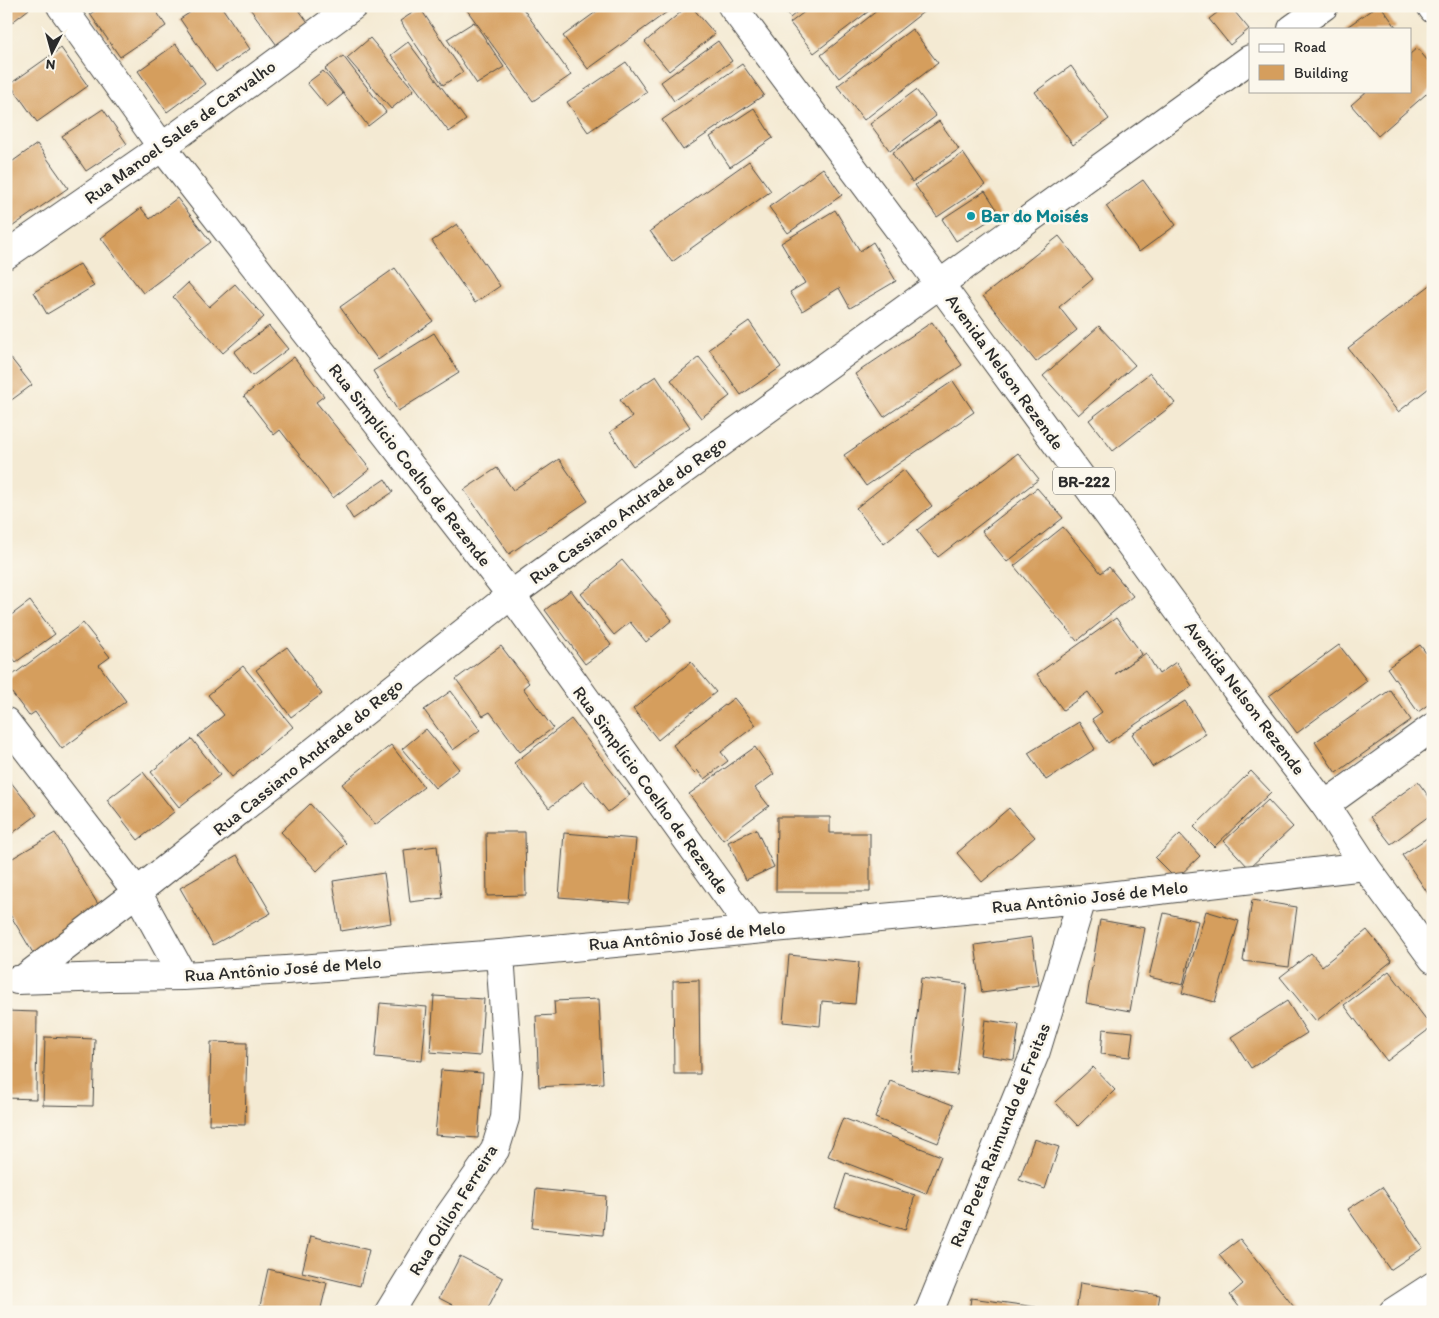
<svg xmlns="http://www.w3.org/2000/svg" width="1439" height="1318" font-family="Itim,sans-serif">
<rect width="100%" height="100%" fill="#fbf7ec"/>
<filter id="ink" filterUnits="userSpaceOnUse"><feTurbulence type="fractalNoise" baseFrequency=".02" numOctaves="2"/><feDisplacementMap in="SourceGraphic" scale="10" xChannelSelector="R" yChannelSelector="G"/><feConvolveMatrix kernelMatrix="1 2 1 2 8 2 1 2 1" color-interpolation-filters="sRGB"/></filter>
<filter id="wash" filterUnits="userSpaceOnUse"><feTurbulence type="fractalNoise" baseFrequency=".0096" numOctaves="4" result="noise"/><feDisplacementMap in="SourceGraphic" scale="20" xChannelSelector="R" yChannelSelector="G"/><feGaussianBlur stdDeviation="1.12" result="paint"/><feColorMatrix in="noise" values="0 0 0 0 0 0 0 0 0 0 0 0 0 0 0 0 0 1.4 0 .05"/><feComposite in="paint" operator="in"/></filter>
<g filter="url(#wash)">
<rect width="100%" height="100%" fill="#f4ead3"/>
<g id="blocks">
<path fill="#d59e5d" d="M 6,6 L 27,6 L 29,9 L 6,27 Z
M 102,6 L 153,6 L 166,26 L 120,57 L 90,14 Z
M 200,6 L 221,6 L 250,49 L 216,72 L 180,19 Z
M 248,6 L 296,6 L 310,25 L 279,48 Z
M 464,6 L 521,6 L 571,75 L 533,101 Z
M 604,6 L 662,6 L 667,12 L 588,69 L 563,36 Z
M 688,6 L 691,6 L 715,34 L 669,71 L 645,42 Z
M 780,6 L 804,6 L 790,18 Z
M 812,6 L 872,6 L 873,8 L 814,53 L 790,23 Z
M 883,6 L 931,6 L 839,78 L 821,55 Z
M 1226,6 L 1230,6 L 1249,29 L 1230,45 L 1209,19 Z
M 1377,6 L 1381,6 L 1396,27 L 1394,29 L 1344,29 Z
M 420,8 L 463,72 L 443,85 L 400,21 Z
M 474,22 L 504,67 L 477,84 L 447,39 Z
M 912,29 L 938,63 L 864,120 L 837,86 Z
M 370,38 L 414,90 L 391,109 L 347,58 Z
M 718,41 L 732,61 L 674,101 L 661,82 Z
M 408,42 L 466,120 L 449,132 L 391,55 Z
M 176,44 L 205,84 L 167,112 L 138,71 Z
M 61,48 L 88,86 L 37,122 L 10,84 Z
M 1417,48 L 1433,67 L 1433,88 L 1378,136 L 1351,105 L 1367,91 L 1410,91 L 1410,54 Z
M 343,56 L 386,112 L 368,126 L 325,69 Z
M 626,62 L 647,92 L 588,132 L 567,102 Z
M 742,64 L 764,95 L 683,150 L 662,120 Z
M 1071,66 L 1109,119 L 1073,145 L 1035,92 Z
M 323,71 L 343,94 L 327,107 L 307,83 Z
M 916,90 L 936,116 L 890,151 L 870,124 Z
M 754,108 L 773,138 L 730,167 L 710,137 Z
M 103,109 L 127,144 L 86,171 L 62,136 Z
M 939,121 L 959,149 L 912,182 L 892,153 Z
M 37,144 L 68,188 L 6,231 L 6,166 Z
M 963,153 L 985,185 L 937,217 L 915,185 Z
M 749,161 L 771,191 L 672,262 L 650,231 Z
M 823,168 L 842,195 L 788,233 L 769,207 Z
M 1143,180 L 1176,225 L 1139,252 L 1106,206 Z
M 985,191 L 1000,214 L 956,241 L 942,219 Z
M 177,198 L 211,242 L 143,293 L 101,238 L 141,208 L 150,219 Z
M 835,210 L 860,251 L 873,242 L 896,281 L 850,308 L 839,288 L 802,311 L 790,292 L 805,283 L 781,243 Z
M 457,224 L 500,286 L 475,303 L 432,241 Z
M 1059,236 L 1093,279 L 1059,307 L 1077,330 L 1036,362 L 983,296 Z
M 80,264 L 94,286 L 47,314 L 34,292 Z
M 395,268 L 433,321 L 378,360 L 340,307 Z
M 188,283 L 209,307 L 235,284 L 264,317 L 223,353 L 173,297 Z
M 1433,283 L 1433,385 L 1398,412 L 1348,348 Z
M 749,321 L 781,367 L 741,395 L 709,349 Z
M 932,322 L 962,365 L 884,417 L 855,374 Z
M 269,326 L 288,349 L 252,376 L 234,352 Z
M 1099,326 L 1135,365 L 1078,415 L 1043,376 Z
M 434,333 L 459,373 L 398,411 L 373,371 Z
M 6,352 L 32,385 L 6,404 Z
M 294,357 L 324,396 L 316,402 L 370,469 L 333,498 L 280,430 L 274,435 L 244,396 Z
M 699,357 L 730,396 L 701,418 L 671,380 Z
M 1150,373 L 1175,403 L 1113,451 L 1089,420 Z
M 656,376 L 690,427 L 633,466 L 610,432 L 632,417 L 620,400 Z
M 953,381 L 974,412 L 866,486 L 844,455 Z
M 1018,453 L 1039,479 L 938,557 L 917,530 Z
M 559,459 L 588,501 L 509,554 L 464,490 L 497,468 L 513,490 Z
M 904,470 L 932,506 L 884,544 L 856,508 Z
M 385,479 L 393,492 L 353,519 L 345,506 Z
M 1037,488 L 1063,518 L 1007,562 L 982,531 Z
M 1063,527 L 1101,573 L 1109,567 L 1133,596 L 1077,641 L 1014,566 Z
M 622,560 L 672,620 L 646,642 L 630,622 L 614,635 L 581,594 Z
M 571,590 L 611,645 L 585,664 L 545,610 Z
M 30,601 L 55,634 L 16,662 L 6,650 L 6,619 Z
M 1116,618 L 1142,654 L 1115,674 L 1146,653 L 1159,674 L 1176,662 L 1192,686 L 1108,743 L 1092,719 L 1102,712 L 1088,692 L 1063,710 L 1037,674 Z
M 83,623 L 110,657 L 99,665 L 126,701 L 62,749 L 35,712 L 29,716 L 6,685 L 6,680 Z
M 1339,645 L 1367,681 L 1297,733 L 1269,696 Z
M 1420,645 L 1433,662 L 1433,701 L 1418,712 L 1387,668 Z
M 501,646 L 529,683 L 523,688 L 553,728 L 520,752 L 490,712 L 483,716 L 456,679 Z
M 287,647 L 322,694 L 291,717 L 256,670 Z
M 691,662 L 716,692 L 658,740 L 633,709 Z
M 243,666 L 293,727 L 232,777 L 198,736 L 224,715 L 208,695 Z
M 1390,690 L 1411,720 L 1336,773 L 1315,742 Z
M 451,691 L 480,730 L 453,750 L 424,710 Z
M 734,698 L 756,725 L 721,752 L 728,761 L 704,779 L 697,770 L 694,773 L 673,745 Z
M 1185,701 L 1206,734 L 1152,767 L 1132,734 Z
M 571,719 L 630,795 L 608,812 L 583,781 L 549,808 L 514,763 Z
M 1079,722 L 1095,749 L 1046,780 L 1028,753 Z
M 426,729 L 459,769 L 435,788 L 402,749 Z
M 192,739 L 220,775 L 179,807 L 151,772 Z
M 391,745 L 424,787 L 375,825 L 342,784 Z
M 755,747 L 774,774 L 755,788 L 769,806 L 723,840 L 689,794 Z
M 1251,771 L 1271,792 L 1214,847 L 1194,827 Z
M 143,772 L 174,812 L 138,840 L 107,800 Z
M 6,776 L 37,815 L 6,838 Z
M 1418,782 L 1433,802 L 1433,813 L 1391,844 L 1370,817 Z
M 1268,800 L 1293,827 L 1249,868 L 1224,841 Z
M 310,804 L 346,843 L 317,871 L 281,832 Z
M 1009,808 L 1035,837 L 982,882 L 957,853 Z
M 777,817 L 830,817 L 830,833 L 870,833 L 870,892 L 776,892 Z
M 756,829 L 774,867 L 746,880 L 728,842 Z
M 486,832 L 525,832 L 526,895 L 487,896 Z
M 55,833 L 102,911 L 33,953 L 6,908 L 6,862 Z
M 564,833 L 636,839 L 630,903 L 559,897 Z
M 1180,834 L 1200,856 L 1176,879 L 1155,858 Z
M 1433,834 L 1433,892 L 1429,895 L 1402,855 Z
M 437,846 L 443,898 L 410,902 L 404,850 Z
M 237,855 L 271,913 L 213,945 L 180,888 Z
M 384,873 L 391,923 L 341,931 L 333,881 Z
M 1433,899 L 1433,910 L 1428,903 Z
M 1252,900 L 1297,907 L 1289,967 L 1243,961 Z
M 1206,911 L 1239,921 L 1215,1002 L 1182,993 Z
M 1164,913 L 1198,921 L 1183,985 L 1149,977 Z
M 1100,920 L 1145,928 L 1130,1011 L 1086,1003 Z
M 1367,930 L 1392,961 L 1316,1021 L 1280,977 L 1311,953 L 1322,966 Z
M 1032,937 L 1039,985 L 982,993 L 975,945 Z
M 789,955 L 859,962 L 855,1004 L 822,1001 L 820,1026 L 783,1022 Z
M 1389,971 L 1432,1027 L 1387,1061 L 1344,1005 Z
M 921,978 L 967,984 L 957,1075 L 911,1070 Z
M 699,980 L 700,1074 L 674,1074 L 673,981 Z
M 434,996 L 484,999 L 480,1056 L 430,1052 Z
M 599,999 L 603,1083 L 539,1087 L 536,1016 L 555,1015 L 554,1001 Z
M 1287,1001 L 1307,1033 L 1251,1068 L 1231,1037 Z
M 380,1003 L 427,1007 L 422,1061 L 375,1057 Z
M 6,1011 L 37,1012 L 36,1099 L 6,1098 Z
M 985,1020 L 1019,1025 L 1014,1060 L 980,1055 Z
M 1103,1029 L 1133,1032 L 1130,1057 L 1101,1054 Z
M 45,1037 L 95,1039 L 93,1106 L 43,1105 Z
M 211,1042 L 247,1043 L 245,1125 L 209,1124 Z
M 1093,1067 L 1115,1090 L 1078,1126 L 1055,1102 Z
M 441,1070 L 483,1073 L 478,1138 L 435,1135 Z
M 890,1081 L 953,1105 L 938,1143 L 875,1118 Z
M 843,1118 L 941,1156 L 926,1194 L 828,1156 Z
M 1034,1139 L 1059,1147 L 1045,1189 L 1019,1180 Z
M 846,1174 L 915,1195 L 905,1230 L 835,1208 Z
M 1382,1187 L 1423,1248 L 1390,1270 L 1348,1209 Z
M 536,1189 L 606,1196 L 603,1235 L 532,1228 Z
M 311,1236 L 369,1250 L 360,1286 L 302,1272 Z
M 1240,1239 L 1298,1312 L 1243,1312 L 1230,1295 L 1243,1284 L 1219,1255 Z
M 460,1256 L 503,1278 L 486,1312 L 466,1312 L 439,1298 Z
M 268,1269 L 327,1283 L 320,1312 L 285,1312 L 260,1306 Z
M 1080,1283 L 1160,1295 L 1157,1312 L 1076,1312 Z
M 971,1298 L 1036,1307 L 1035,1312 L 969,1312 Z
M 243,1307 L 260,1311 L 260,1312 L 242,1312 Z"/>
</g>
</g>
<g filter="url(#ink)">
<use href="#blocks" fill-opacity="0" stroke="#494844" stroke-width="1"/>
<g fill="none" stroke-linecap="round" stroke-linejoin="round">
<g stroke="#494844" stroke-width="30">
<path id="minor" d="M 61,6 L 162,147 L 511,595 L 752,930
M 1431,6 L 1433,9
M 1292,29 L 1324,6
M 6,255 L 162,147 L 353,6
M 6,722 L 137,892 L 183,976
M 1325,805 L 1433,727
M 17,980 L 110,977 L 183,976 L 286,970 L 500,954 L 1082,899 L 1365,866
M 22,980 L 137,892 L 511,595 L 1250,59
M 389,1312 L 443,1224 L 495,1150 L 505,1118 L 508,1070 L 500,954
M 929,1312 L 1036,1051 L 1082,899
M 1393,1312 L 1433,1286"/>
</g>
<g stroke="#494844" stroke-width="30">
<path id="primary" d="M 732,6 L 939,283 L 1235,688 L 1325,805 L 1365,866 L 1433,959"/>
</g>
<use href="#minor" stroke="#fff" stroke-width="28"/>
<use href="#primary" stroke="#fff" stroke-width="28"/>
</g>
</g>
<circle fill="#0f9aa8" stroke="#fbf7ec" stroke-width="2" cx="971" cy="216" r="5"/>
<g text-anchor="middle" stroke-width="5" stroke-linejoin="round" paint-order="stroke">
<rect fill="#fbf7ec" stroke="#696865" stroke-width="1" x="1053" y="467.5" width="62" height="27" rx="4"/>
<g font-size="16" font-weight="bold" fill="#2b2b2b">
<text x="1084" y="487">BR-222</text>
</g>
<g font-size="18" fill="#2b2b2b" stroke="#fbf7ec">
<text transform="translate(180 132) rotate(-36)" y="6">Rua Manoel Sales de Carvalho</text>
<text transform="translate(1005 372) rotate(54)" y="6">Avenida Nelson Rezende</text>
<text transform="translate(410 465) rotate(52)" y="6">Rua Simplício Coelho de Rezende</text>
<text transform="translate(628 510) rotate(-36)" y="6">Rua Cassiano Andrade do Rego</text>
<text transform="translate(1245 698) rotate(53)" y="6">Avenida Nelson Rezende</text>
<text transform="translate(308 757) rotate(-39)" y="6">Rua Cassiano Andrade do Rego</text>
<text transform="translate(651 790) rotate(54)" y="6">Rua Simplício Coelho de Rezende</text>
<text transform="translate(1090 897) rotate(-6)" y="6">Rua Antônio José de Melo</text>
<text transform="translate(687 936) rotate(-5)" y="6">Rua Antônio José de Melo</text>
<text transform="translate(283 969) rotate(-4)" y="6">Rua Antônio José de Melo</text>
<text transform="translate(1000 1135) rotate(-68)" y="6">Rua Poeta Raimundo de Freitas</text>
<text transform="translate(453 1210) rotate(-58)" y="6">Rua Odilon Ferreira</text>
</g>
<g font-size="18" font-weight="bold" fill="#0d838f" stroke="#fbf7ec" text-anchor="start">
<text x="981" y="222">Bar do Moisés</text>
</g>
</g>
<rect width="1439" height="1318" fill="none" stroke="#fbf7ec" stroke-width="25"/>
<rect x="1249" y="28" width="162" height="65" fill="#fbf7ec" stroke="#a8a59f"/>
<rect x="1259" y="44" width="25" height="8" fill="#ffffff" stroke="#a8a59f"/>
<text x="1294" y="52" font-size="15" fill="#2b2b2b">Road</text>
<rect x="1259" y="65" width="25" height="15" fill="#d59e5d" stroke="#a8a59f"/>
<text x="1294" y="78" font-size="15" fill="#2b2b2b">Building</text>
<g transform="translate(52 52) rotate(186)" stroke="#fbf7ec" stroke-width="4" paint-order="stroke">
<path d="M0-4L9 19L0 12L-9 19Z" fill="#2b2b2b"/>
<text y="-8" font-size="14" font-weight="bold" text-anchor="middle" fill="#2b2b2b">N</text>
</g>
</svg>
